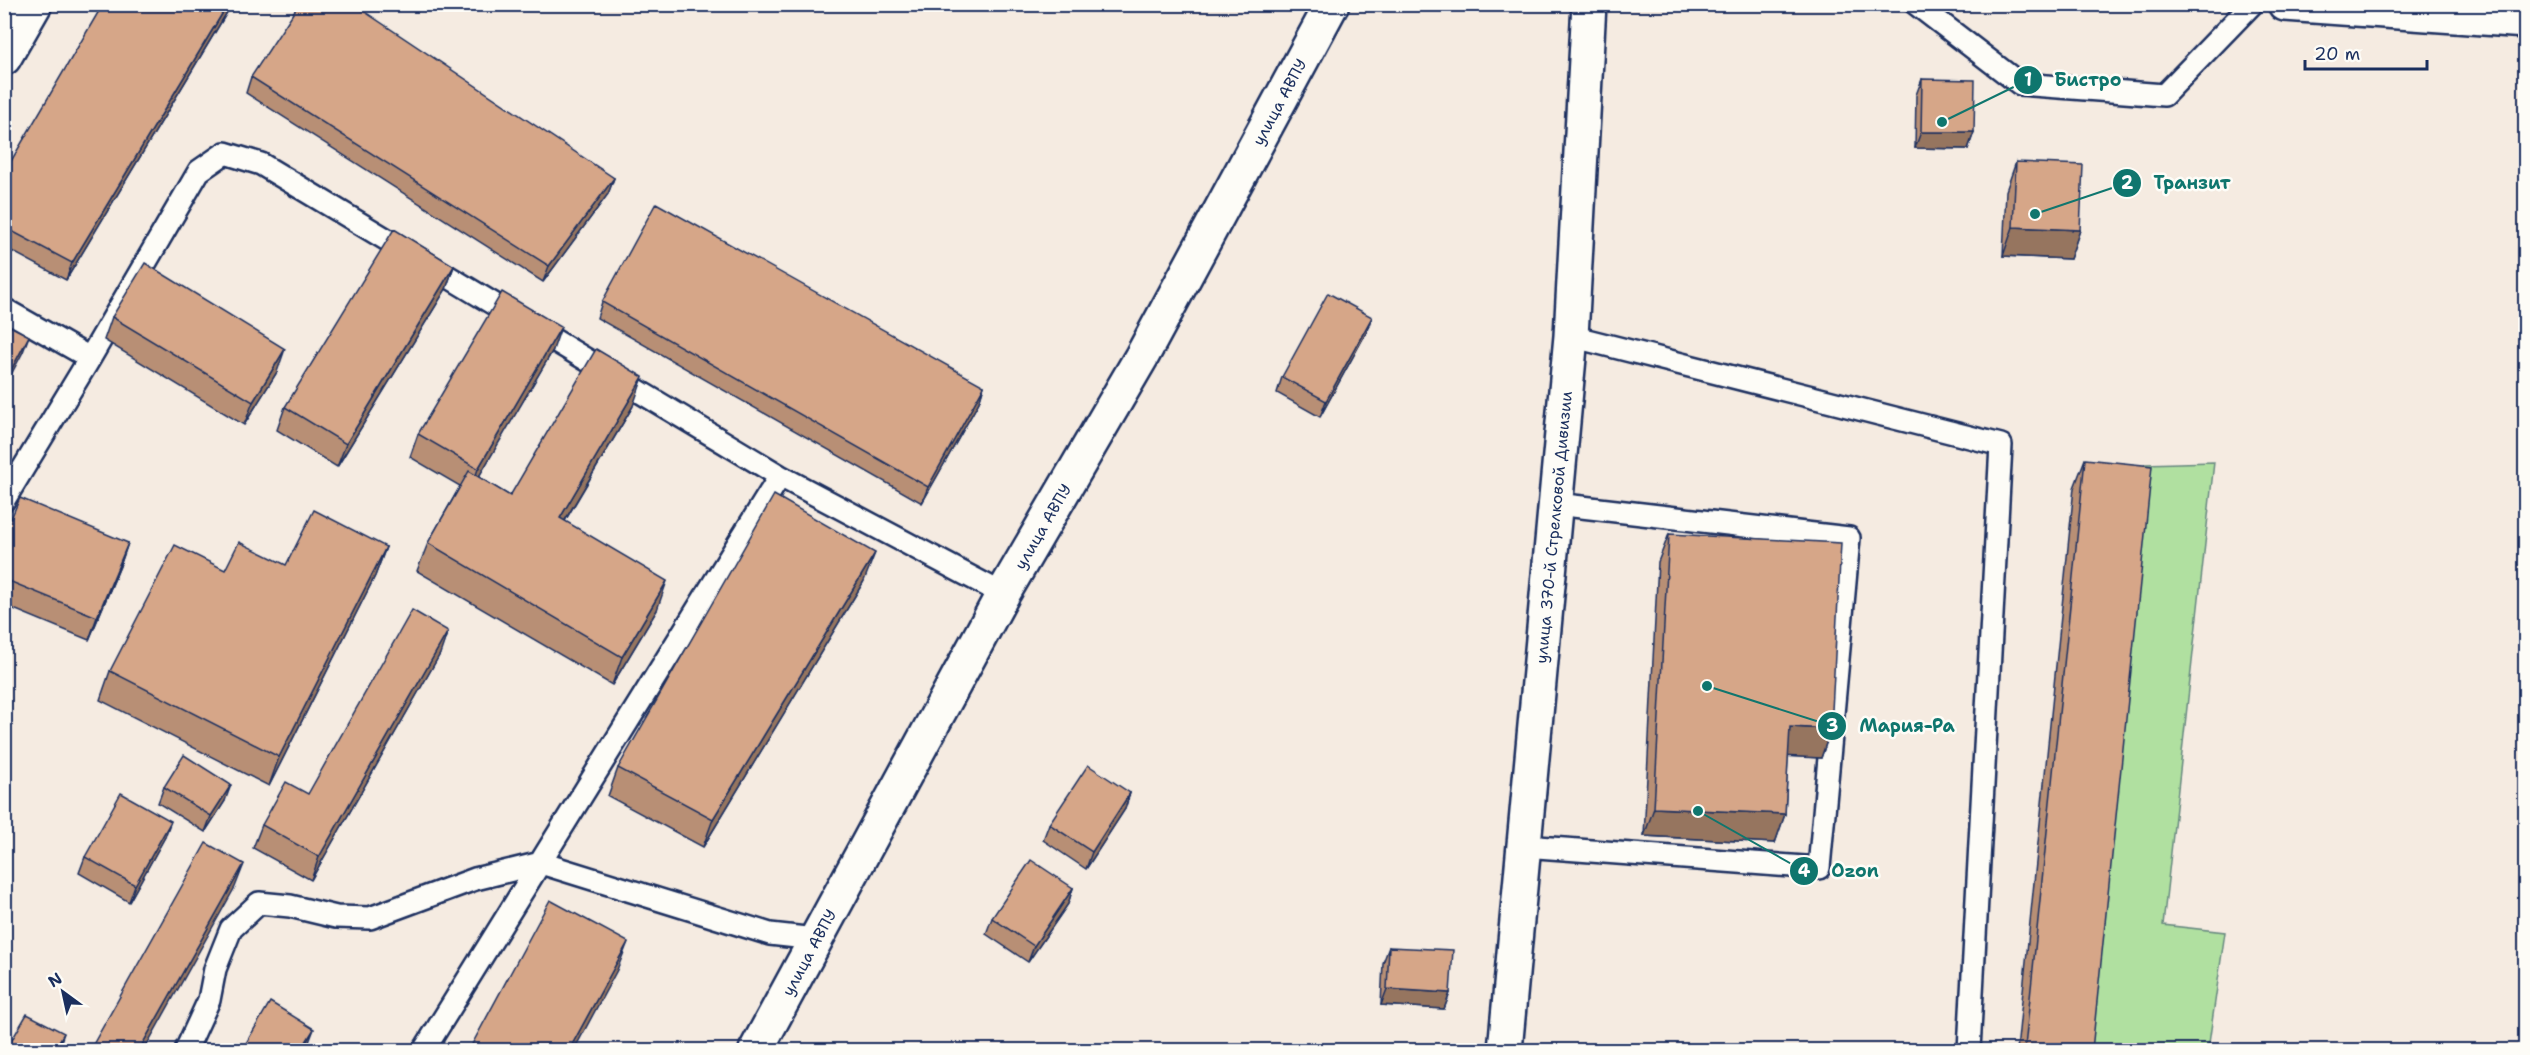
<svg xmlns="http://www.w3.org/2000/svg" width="2530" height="1055" font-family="'Shantell Sans',sans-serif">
<rect width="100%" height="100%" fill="#f5ebe1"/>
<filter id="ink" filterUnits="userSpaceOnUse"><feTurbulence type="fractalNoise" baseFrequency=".0167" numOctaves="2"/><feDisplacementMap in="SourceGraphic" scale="12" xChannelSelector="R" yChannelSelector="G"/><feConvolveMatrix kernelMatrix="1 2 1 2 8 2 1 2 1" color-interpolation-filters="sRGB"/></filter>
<g filter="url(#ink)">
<path fill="#b0e0a0" stroke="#66887f" stroke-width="1.5" d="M 2214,462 L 2163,925 L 2225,932 L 2208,1050 L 2085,1050 L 2145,464 Z"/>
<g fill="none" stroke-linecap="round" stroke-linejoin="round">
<g stroke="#1b2f5e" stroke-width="26">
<path id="service" d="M 1916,4 L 2020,84 L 2164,95 L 2252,4
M 4,309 L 90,358
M 1571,336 L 2001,445 L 1969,1050
M 4,500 L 90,358 L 199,171 L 225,153 L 261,164 L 780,476 L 1003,594
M 1524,846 L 1819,868 L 1849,538 L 1556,504
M 186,1050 L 209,1000 L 215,969 L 231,929 L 259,903 L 290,906 L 336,917 L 370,918 L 475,879 L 541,863 L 770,934 L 815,939
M 424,1050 L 780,476"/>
</g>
<g stroke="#1b2f5e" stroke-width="38">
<g id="minor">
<path d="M 4,58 L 35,4"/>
<path id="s1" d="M 756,1050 L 1003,594 L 1142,356 L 1332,4"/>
</g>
</g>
<g stroke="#1b2f5e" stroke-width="38">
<g id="tertiary">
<path id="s2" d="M 1505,1050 L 1571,336 L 1589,4"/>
</g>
</g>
<g stroke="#1b2f5e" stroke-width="38">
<path id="secondary" d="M 2285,4 L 2526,21"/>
</g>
<use href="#service" stroke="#fdfcf7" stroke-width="21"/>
<use href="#minor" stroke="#fdfcf7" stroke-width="33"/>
<use href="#tertiary" stroke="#fdfcf7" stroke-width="33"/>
<use href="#secondary" stroke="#fdfcf7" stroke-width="33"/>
</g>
<path fill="#b88f75" stroke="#1b2f5e" stroke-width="1.5" d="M 232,4 L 66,280 L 4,247 L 4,173 Z
M 251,77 L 614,178 L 608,194 L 543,282 L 246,93 Z
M 1922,79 L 1974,132 L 1968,149 L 1915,148 L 1916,95 Z
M 2016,162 L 2080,230 L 2070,259 L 2003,256 L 2006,191 Z
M 454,266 L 446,289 L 337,467 L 277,430 L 285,407 Z
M 602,302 L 984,386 L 979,402 L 922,503 L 597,318 Z
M 112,317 L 277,372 L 244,425 L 104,340 Z
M 1366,333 L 1320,417 L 1277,393 L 1282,377 Z
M 553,350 L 478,477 L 510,496 L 633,406 L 565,521 L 657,610 L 612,685 L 417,571 L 428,543 L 460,486 L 410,457 L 418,434 Z
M 2085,459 L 2092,1050 L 2017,1050 L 2074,488 Z
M 4,534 L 128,543 L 120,566 L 89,640 L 4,605 Z
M 1669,534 L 1831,729 L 1821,758 L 1788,756 L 1785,814 L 1775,843 L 1644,836 L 1658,562 Z
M 386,547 L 375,576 L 269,786 L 100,700 L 110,671 L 225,570 L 286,565 Z
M 864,581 L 703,847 L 608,796 L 618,768 Z
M 440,654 L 311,880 L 253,848 L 262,825 L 308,794 Z
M 164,787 L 225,801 L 205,832 L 158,803 Z
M 1130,793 L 1125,809 L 1086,869 L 1043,840 L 1049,824 Z
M 165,837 L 129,902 L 79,873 L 85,857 Z
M 1073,888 L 1068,904 L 1028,962 L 986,934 L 992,918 Z
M 1389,947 L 1450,993 L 1444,1009 L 1381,1005 L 1383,963 Z"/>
<path fill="#96745f" stroke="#1b2f5e" stroke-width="1.5" d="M 228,4 L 232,4 L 66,280 L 72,263 Z
M 1921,132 L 1974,132 L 1968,149 L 1915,148 Z
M 614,178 L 608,194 L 543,282 L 549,266 Z
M 2013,227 L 2080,230 L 2070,259 L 2003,256 Z
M 454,266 L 446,289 L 337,467 L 346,444 Z
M 1372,317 L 1366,333 L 1320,417 L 1326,401 Z
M 561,327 L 553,350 L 470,492 L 478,469 Z
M 29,336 L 23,352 L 4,388 L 4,383 Z
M 285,349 L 277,372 L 244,425 L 253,402 Z
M 643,377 L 633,406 L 549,547 L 560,518 Z
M 984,386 L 979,402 L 922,503 L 928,487 Z
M 128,543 L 120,566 L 89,640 L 97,617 Z
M 386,547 L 375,576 L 269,786 L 279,757 Z
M 875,553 L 864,581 L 703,847 L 713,819 Z
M 667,581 L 657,610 L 612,685 L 622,657 Z
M 448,631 L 440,654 L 311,880 L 319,857 Z
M 1790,727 L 1831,729 L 1821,758 L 1779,756 Z
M 231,785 L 225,801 L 205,832 L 211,816 Z
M 1130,793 L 1125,809 L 1086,869 L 1092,852 Z
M 1654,808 L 1785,814 L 1775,843 L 1644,836 Z
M 171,821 L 165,837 L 129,902 L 135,885 Z
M 244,864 L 235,887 L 144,1050 L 139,1050 Z
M 1073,888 L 1068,904 L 1028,962 L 1034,946 Z
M 628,942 L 617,970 L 574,1050 L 569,1050 Z
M 1387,989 L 1450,993 L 1444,1009 L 1381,1005 Z
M 314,1029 L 306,1050 L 301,1050 Z
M 64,1033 L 58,1050 L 54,1050 Z
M 2025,1047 L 2065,1050 L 2023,1050 Z"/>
<path fill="#d6a688" stroke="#1b2f5e" stroke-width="1.5" d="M 103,4 L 228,4 L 72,263 L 4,227 L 4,173 Z
M 299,4 L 353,4 L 614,178 L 549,266 L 251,77 Z
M 1922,79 L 1975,80 L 1974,132 L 1921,132 Z
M 2016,162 L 2083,165 L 2080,230 L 2013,227 Z
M 656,203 L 984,386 L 928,487 L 602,302 Z
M 394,229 L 454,266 L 346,444 L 285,407 Z
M 145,263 L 285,349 L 253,402 L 112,317 Z
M 502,292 L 561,327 L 478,469 L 418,434 Z
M 1328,293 L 1372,317 L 1326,401 L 1282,377 Z
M 4,323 L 29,336 L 4,383 Z
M 596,349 L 643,377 L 560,518 L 667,581 L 622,657 L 428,543 L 469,471 L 510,496 Z
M 2085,459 L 2152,466 L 2092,1050 L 2065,1050 L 2025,1047 Z
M 774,495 L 875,553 L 713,819 L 618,768 Z
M 20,498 L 128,543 L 97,617 L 4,579 L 4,534 Z
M 314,510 L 386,547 L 279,757 L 110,671 L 175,545 L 225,570 L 239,542 L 286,565 Z
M 1669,534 L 1841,543 L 1831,729 L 1790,727 L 1785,814 L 1654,808 Z
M 412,610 L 448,631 L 319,857 L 262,825 L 286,782 L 308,794 Z
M 184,755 L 231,785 L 211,816 L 164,787 Z
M 1088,765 L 1130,793 L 1092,852 L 1049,824 Z
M 121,793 L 171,821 L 135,885 L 85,857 Z
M 206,843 L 244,864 L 139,1050 L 90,1050 Z
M 1031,860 L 1073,888 L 1034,946 L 992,918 Z
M 550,900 L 628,942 L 569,1050 L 469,1050 Z
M 1389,947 L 1453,950 L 1450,993 L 1387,989 Z
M 270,1002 L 314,1029 L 301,1050 L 242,1050 Z
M 27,1014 L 64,1033 L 54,1050 L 6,1050 Z"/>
</g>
<g text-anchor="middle" stroke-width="5" stroke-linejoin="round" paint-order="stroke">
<g font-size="16" fill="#1b2f5e" stroke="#fdfcf7">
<text dy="6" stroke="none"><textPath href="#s1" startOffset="1083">улица АВПУ</textPath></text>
<text dy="6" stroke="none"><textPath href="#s1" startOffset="597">улица АВПУ</textPath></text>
<text dy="6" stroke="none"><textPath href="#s2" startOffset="525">улица 370-й Стрелковой Дивизии</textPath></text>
<text dy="6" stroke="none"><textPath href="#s1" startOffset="111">улица АВПУ</textPath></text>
</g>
</g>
<path fill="none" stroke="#0f766e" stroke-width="2" d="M1942 122L2028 80M2035 214L2127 183M1707 686L1832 726M1698 811L1804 871"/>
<g fill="#0f766e" stroke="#fdfcf7" stroke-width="2">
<circle cx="1942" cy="122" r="6"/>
<circle cx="2035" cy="214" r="6"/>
<circle cx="1707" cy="686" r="6"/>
<circle cx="1698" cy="811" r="6"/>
<circle cx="2028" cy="80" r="15"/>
<circle cx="2127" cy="183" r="15"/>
<circle cx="1832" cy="726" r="15"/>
<circle cx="1804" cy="871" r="15"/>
</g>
<g font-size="18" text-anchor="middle" font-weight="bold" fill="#fff">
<text x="2028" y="86">1</text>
<text x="2127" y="189">2</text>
<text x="1832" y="732">3</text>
<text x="1804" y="877">4</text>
</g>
<g font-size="18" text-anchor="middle" font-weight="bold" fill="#0f766e" stroke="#fdfcf7" stroke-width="5" stroke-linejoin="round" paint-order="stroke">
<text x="2088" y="86">Бистро</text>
<text x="2192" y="189">Транзит</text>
<text x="1907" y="732">Мария-Ра</text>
<text x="1855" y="877">Ozon</text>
</g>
<rect width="2530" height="1055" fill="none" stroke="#fdfcf7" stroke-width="24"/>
<rect x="12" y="12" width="2506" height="1031" fill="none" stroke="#1b2f5e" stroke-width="2" filter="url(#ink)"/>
<g transform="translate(63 992) rotate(327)" stroke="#fdfcf7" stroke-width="4.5" paint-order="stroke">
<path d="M0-4.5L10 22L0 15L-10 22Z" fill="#1b2f5e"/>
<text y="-9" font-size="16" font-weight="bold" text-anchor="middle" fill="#1b2f5e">N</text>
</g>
<path d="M2305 60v9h122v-9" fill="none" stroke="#1b2f5e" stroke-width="3"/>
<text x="2314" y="60" font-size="18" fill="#1b2f5e" stroke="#fdfcf7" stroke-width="4.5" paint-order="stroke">20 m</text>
</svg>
